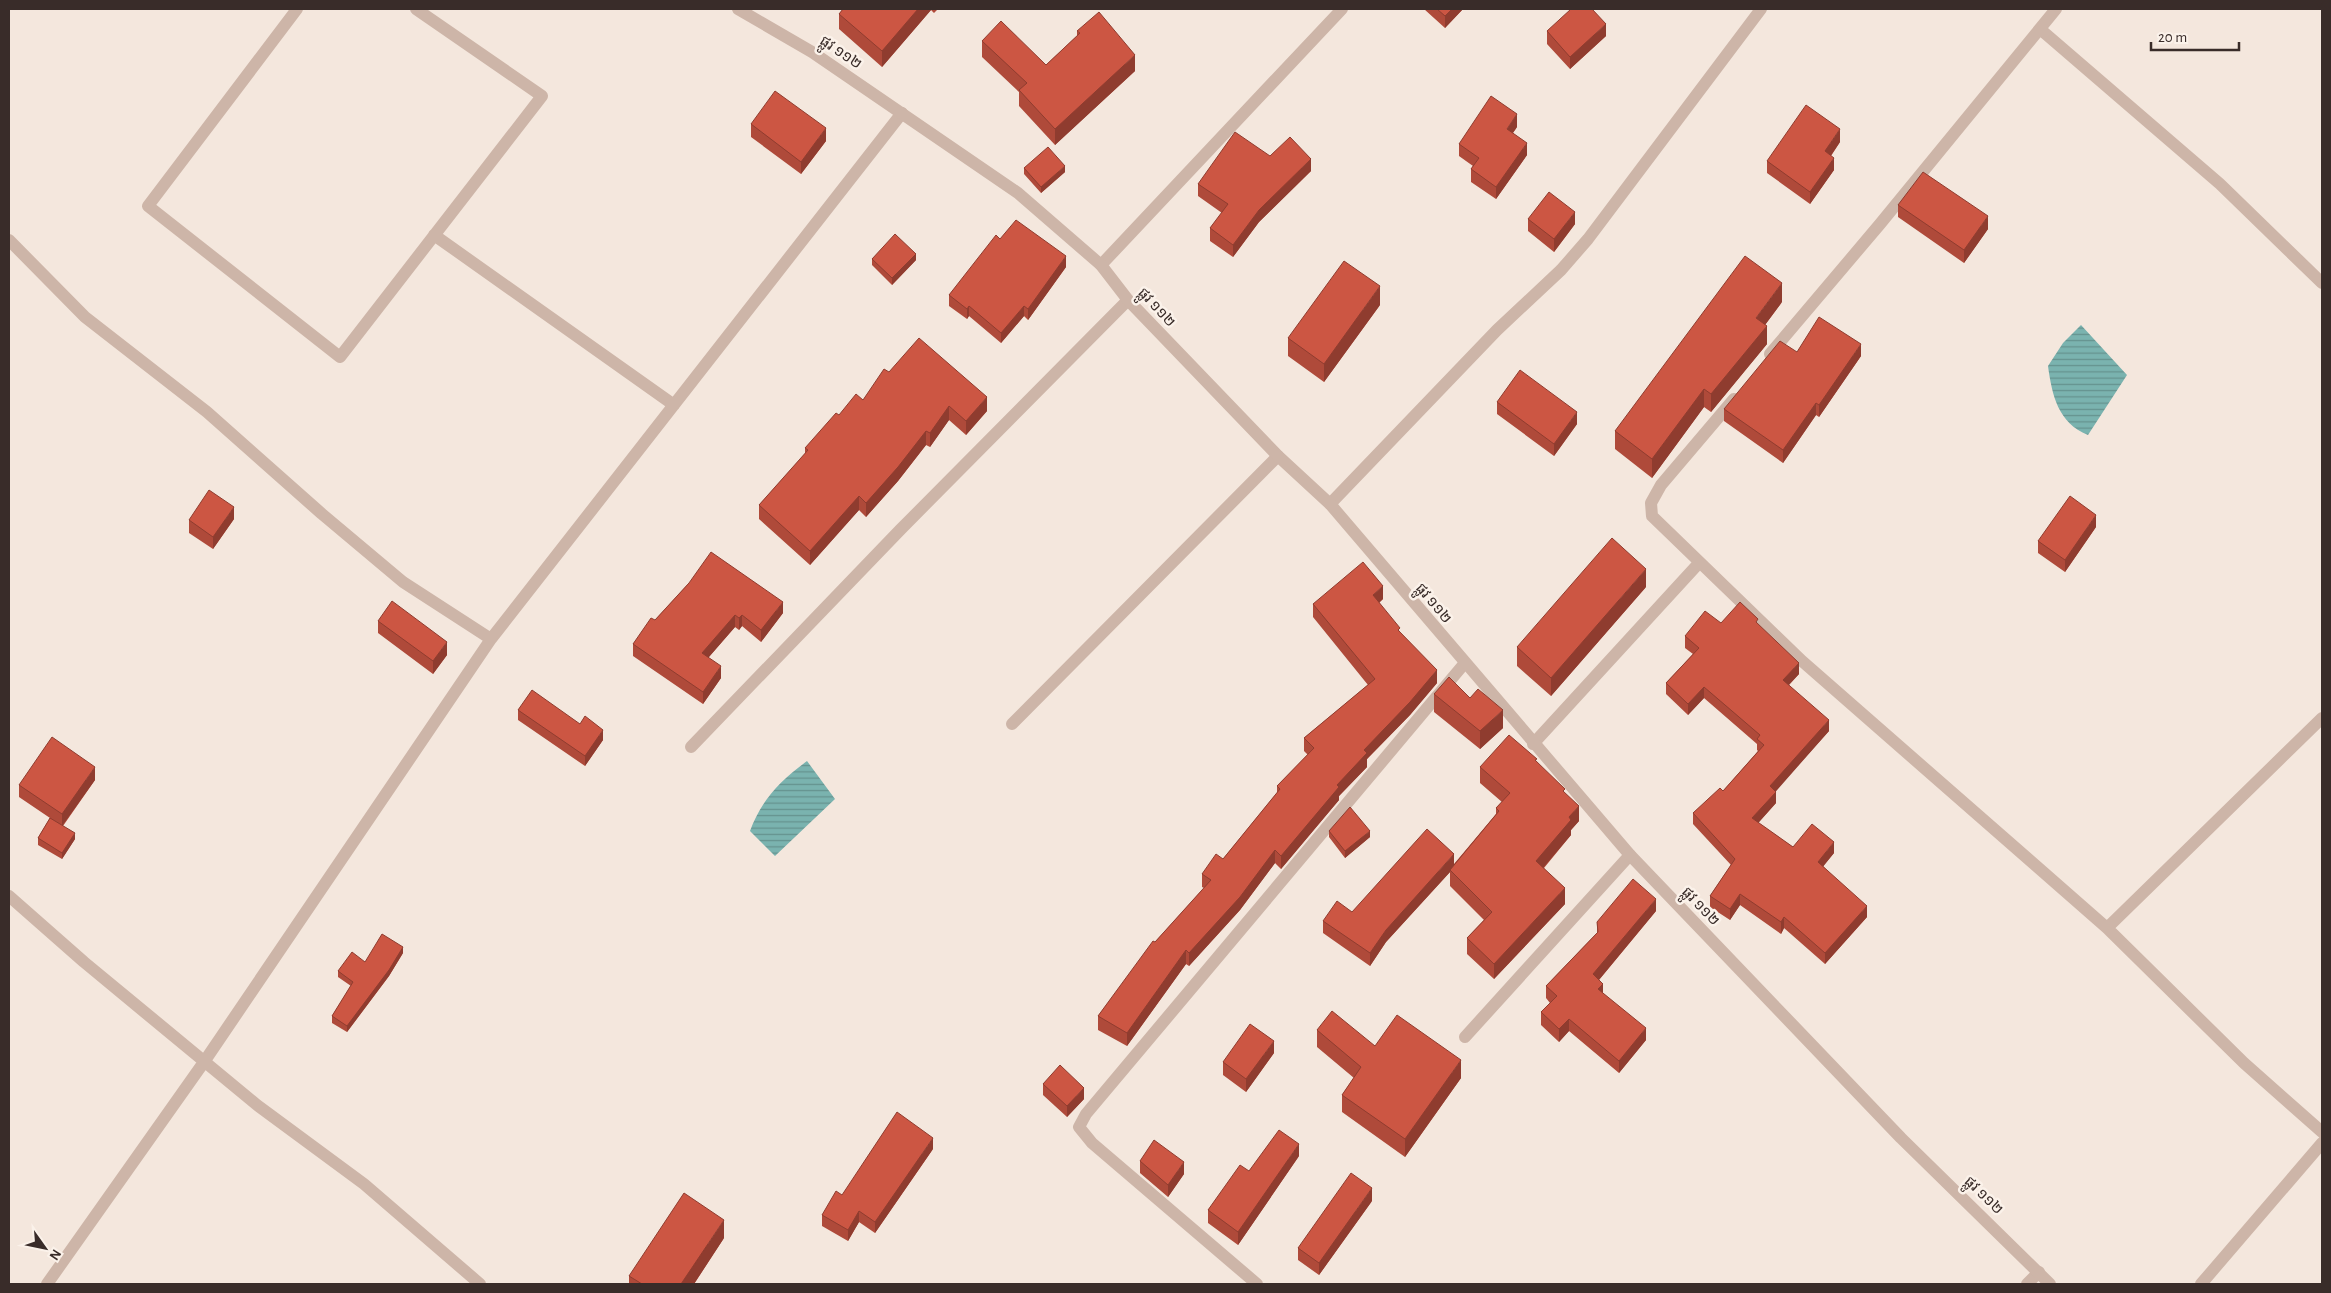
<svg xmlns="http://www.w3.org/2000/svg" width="2331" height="1293" font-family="'Alegreya Sans','Noto Sans Khmer',sans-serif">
<defs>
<pattern id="water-rules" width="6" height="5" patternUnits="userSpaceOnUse" patternTransform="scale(1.25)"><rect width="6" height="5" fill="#7ab3af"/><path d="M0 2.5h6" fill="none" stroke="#65928e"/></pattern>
</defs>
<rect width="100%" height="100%" fill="#f4e7dd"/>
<path fill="url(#water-rules)" d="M 2081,325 L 2127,375 L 2088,435 C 2058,423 2052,395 2048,366 L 2063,343 Z
M 807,761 L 835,799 L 775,856 L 750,831 C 762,799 780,781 807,761 Z"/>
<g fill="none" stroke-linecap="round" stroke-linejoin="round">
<path stroke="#cdb5a8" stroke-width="12" d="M 297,9 L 148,206 L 340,357 L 542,96 L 416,9
M 2040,29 L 2220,184 L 2322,283
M 434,235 L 674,405
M 9,240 L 85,317 L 207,412 L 322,514 L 403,582 L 491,639
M 1101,265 L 1342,9
M 1770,354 L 1880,224 L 2056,9
M 1734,399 L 1661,485 L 1651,503 L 1652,516 L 1802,661 L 2107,928 L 2244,1063 L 2322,1132
M 1330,504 L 1497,330 L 1561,270 L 1588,239 L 1761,9
M 1012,724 L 1278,456
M 1533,744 L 1699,563
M 691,747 L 900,530 L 1128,300
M 9,896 L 84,962 L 257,1105 L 364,1184 L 480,1284
M 2107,928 L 2322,718
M 1465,1037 L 1630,855
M 47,1284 L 204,1062 L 491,639 L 902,113
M 1257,1284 L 1092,1143 L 1079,1127 L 1086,1114 L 1464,664
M 2027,1284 L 2039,1272
M 2201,1284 L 2322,1143"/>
<path stroke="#cdb5a8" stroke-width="12" d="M 738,9 L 812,52 L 1018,193 L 1101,265 L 1128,300 L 1278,456 L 1330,504 L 1630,855 L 1901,1138 L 2050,1284"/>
</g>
<path fill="#af4a3a" d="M 843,9 L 938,9 L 934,13 L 931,10 L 882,67 L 839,29 L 839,14 Z
M 1424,9 L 1463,9 L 1445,28 Z
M 1077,31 L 1135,71 L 1055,145 L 1019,106 L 1019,92 L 982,57 L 982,41 L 1046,65 L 1077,36 Z
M 1547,31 L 1606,36 L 1570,69 L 1547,44 Z
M 751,124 L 826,141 L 801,174 L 751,137 Z
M 1517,127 L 1513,133 L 1527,155 L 1496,199 L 1471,182 L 1471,169 L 1473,166 L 1459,156 L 1459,144 Z
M 1840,142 L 1831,156 L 1834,170 L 1810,204 L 1767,173 L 1767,161 Z
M 1270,156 L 1311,171 L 1259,222 L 1233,257 L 1210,241 L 1210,228 L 1222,213 L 1198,196 L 1198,184 Z
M 1024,168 L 1065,172 L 1041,193 L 1024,174 Z
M 1898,205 L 1988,229 L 1964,263 L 1898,217 Z
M 1528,219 L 1575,224 L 1554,252 L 1528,231 Z
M 1000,239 L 1066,267 L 1028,320 L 1024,316 L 1001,343 L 969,316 L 967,319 L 949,306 L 949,295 Z
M 872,259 L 916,260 L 892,285 L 872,265 Z
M 1782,302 L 1765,325 L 1767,344 L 1711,412 L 1704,407 L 1652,478 L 1615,449 L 1615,431 Z
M 1380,305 L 1324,382 L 1288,356 L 1288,338 Z
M 1797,352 L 1861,356 L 1819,417 L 1816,415 L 1783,463 L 1724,421 L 1724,409 Z
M 889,372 L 987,411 L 966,435 L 949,420 L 930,447 L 926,445 L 898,481 L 866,517 L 859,510 L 810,565 L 759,519 L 759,505 L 805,454 L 805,448 L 839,415 L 863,400 Z
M 1497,402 L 1577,424 L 1554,456 L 1497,414 Z
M 234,519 L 213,549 L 189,533 L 189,520 Z
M 2096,527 L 2065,572 L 2038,553 L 2038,541 Z
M 689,583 L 783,613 L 761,642 L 742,626 L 739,630 L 735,627 L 708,658 L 721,678 L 703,704 L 633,656 L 633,644 Z
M 1646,587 L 1551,696 L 1517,666 L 1517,647 Z
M 1383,599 L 1379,603 L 1437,683 L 1410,715 L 1367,759 L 1367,767 L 1339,796 L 1339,800 L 1281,869 L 1275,863 L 1240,910 L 1189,966 L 1186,964 L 1127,1046 L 1098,1030 L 1098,1016 L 1155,942 L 1204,888 L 1202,887 L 1202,874 L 1223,859 L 1277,793 L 1277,786 L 1308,755 L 1304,751 L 1304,738 L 1368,685 L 1313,617 L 1313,604 Z
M 378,621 L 447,655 L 433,674 L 378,633 Z
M 1721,623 L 1758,624 L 1799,674 L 1789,685 L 1829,731 L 1775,791 L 1776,803 L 1758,823 L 1793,847 L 1834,853 L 1823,866 L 1867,917 L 1825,964 L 1784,928 L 1781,934 L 1740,905 L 1730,920 L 1710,907 L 1710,896 L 1731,865 L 1693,824 L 1693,813 L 1723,791 L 1758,751 L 1757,750 L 1757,744 L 1704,698 L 1688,715 L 1666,694 L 1666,683 L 1693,654 L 1685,648 L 1685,636 Z
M 1434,694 L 1470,698 L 1503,728 L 1480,749 L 1434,712 Z
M 518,710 L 580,724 L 603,740 L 585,766 L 518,720 Z
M 1537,762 L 1565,793 L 1579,821 L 1571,830 L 1571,835 L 1544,868 L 1565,904 L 1494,979 L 1467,954 L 1467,938 L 1484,920 L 1450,886 L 1450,872 L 1386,942 L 1370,966 L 1323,933 L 1323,921 L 1352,912 L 1454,864 L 1496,814 L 1496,808 L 1502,802 L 1480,783 L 1480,767 Z
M 95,780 L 63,826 L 75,839 L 62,859 L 38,845 L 38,838 L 50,818 L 19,797 L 19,785 Z
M 1329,831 L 1370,837 L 1345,858 L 1329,837 Z
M 1656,911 L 1599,980 L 1603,993 L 1646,1040 L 1619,1073 L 1569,1031 L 1559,1042 L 1541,1025 L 1541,1012 L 1550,1003 L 1546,998 L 1546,986 L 1597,933 L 1597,922 Z
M 403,953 L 389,976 L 347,1032 L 332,1023 L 332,1016 L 351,986 L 338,977 L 338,971 L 365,962 Z
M 1317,1030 L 1375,1046 L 1461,1078 L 1405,1157 L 1342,1112 L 1342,1095 L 1354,1078 L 1317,1047 Z
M 1274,1053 L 1246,1092 L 1223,1075 L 1223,1062 Z
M 1043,1084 L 1084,1099 L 1067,1117 L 1043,1095 Z
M 933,1149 L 875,1233 L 859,1222 L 848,1241 L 822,1226 L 822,1215 L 842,1195 Z
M 1299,1156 L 1238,1245 L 1208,1223 L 1208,1210 L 1249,1171 Z
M 1140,1161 L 1184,1174 L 1168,1197 L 1140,1173 Z
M 1372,1201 L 1319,1275 L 1298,1260 L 1298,1248 Z
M 724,1238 L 694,1284 L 629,1284 L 629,1276 Z"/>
<path fill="#8f3c2f" d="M 918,9 L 931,9 L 931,10 L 882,67 L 882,51 Z
M 1452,9 L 1463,9 L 1445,28 L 1445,16 Z
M 1606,24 L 1606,36 L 1570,69 L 1570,57 Z
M 1135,55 L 1135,71 L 1055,145 L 1055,129 Z
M 1517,114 L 1517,127 L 1507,141 L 1507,129 Z
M 826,128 L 826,141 L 801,174 L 801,162 Z
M 1840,129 L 1840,142 L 1825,164 L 1825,151 Z
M 1527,143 L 1527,155 L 1496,199 L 1496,187 Z
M 1834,158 L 1834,170 L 1810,204 L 1810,192 Z
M 1311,159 L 1311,171 L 1259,222 L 1233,257 L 1233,245 L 1259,210 Z
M 1065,166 L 1065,172 L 1041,193 L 1041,187 Z
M 1575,212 L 1575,224 L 1554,252 L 1554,239 Z
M 1988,216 L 1988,229 L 1964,263 L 1964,250 Z
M 916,254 L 916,260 L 892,285 L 892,278 Z
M 1066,256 L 1066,267 L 1028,320 L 1028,309 Z
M 1782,283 L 1782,302 L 1756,337 L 1756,318 Z
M 1380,286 L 1380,305 L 1324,382 L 1324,364 Z
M 969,306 L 969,316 L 967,319 L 967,309 Z
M 1024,306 L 1024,316 L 1001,343 L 1001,333 Z
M 1767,326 L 1767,344 L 1711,412 L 1711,394 Z
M 1861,344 L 1861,356 L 1819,417 L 1819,405 Z
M 1704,389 L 1704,407 L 1652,478 L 1652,459 Z
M 987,397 L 987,411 L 966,435 L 966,421 Z
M 1816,403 L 1816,415 L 1783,463 L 1783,450 Z
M 949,406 L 949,420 L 930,447 L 930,433 Z
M 1577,412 L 1577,424 L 1554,456 L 1554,444 Z
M 926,431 L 926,445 L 898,481 L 866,517 L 866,503 Z
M 859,496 L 859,510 L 810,565 L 810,551 Z
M 234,507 L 234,519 L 213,549 L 213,537 Z
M 2096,515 L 2096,527 L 2065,572 L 2065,560 Z
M 1646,569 L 1646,587 L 1551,696 L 1551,678 Z
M 1383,586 L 1383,599 L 1373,608 L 1373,595 Z
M 783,602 L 783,613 L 761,642 L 761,630 Z
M 735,615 L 735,627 L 702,665 L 702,653 Z
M 742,615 L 742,626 L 739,630 L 739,618 Z
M 447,642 L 447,655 L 433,674 L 433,661 Z
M 1799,663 L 1799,674 L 1783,691 L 1783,680 Z
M 721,666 L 721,678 L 703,704 L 703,692 Z
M 1437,670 L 1437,683 L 1410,715 L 1367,759 L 1367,767 L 1339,796 L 1339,800 L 1281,869 L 1281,856 L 1337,785 L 1364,750 Z
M 1704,687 L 1704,698 L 1688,715 L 1688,704 Z
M 1503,710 L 1503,728 L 1480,749 L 1480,731 Z
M 1829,720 L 1829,731 L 1770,798 L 1770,786 Z
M 603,730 L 603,740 L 585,766 L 585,756 Z
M 95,767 L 95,780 L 62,826 L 62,814 Z
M 1776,792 L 1776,803 L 1752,830 L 1752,818 Z
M 1579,806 L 1579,821 L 1571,830 L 1571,835 L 1536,876 L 1536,861 L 1569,817 Z
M 1370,831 L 1370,837 L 1345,858 L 1345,851 Z
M 75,833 L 75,839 L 62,859 L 62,853 Z
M 1834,842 L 1834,853 L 1818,873 L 1818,862 Z
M 1275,850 L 1275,863 L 1240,910 L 1189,966 L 1189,953 Z
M 1454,854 L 1454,867 L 1450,870 L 1450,872 L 1386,942 L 1370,966 L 1370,953 L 1386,930 Z
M 1565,888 L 1565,904 L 1494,979 L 1494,964 Z
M 1740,894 L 1740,905 L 1730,920 L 1730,909 Z
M 1656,899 L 1656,911 L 1593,987 L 1593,974 Z
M 1867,906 L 1867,917 L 1825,964 L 1825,953 Z
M 1784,917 L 1784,928 L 1781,934 L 1781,922 Z
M 403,947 L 403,953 L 389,976 L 347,1032 L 347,1026 Z
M 1186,950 L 1186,964 L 1127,1046 L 1127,1033 Z
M 1603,984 L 1603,996 L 1598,989 Z
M 1569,1019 L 1569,1031 L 1559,1042 L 1559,1029 Z
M 1646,1028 L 1646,1040 L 1619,1073 L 1619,1061 Z
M 1274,1041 L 1274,1053 L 1246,1092 L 1246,1079 Z
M 1461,1060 L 1461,1078 L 1405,1157 L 1405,1139 Z
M 1084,1088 L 1084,1099 L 1067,1117 L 1067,1106 Z
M 933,1138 L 933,1149 L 875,1233 L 875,1222 Z
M 1299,1144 L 1299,1156 L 1238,1245 L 1238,1232 Z
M 1184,1162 L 1184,1174 L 1168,1197 L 1168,1185 Z
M 1372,1188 L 1372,1201 L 1319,1275 L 1319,1263 Z
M 859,1211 L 859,1222 L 848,1241 L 848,1230 Z
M 724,1220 L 724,1238 L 694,1284 L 681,1284 Z"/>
<path fill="#cc5643" stroke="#8f3c2f" d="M 843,9 L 918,9 L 882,51 L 839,14 Z
M 1437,9 L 1452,9 L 1445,16 Z
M 1571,9 L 1592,9 L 1606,24 L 1570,57 L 1547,31 Z
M 1099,12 L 1135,55 L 1055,129 L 1019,90 L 1027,83 L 982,41 L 1001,21 L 1046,65 L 1080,33 L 1077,31 Z
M 775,91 L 826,128 L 801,162 L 751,124 Z
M 1491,96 L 1517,114 L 1507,129 L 1527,143 L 1496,187 L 1471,169 L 1479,158 L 1459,144 Z
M 1806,105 L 1840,129 L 1825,151 L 1834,158 L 1810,192 L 1767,161 Z
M 1235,132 L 1270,156 L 1290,137 L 1311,159 L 1259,210 L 1233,245 L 1210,228 L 1228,204 L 1198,184 Z
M 1048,147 L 1065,166 L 1041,187 L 1024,168 Z
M 1923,172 L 1988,216 L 1964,250 L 1898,205 Z
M 1549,192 L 1575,212 L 1554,239 L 1528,219 Z
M 1016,220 L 1066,256 L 1028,309 L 1024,306 L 1001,333 L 969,306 L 967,309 L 949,295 L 996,235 L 1000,239 Z
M 895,234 L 916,254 L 892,278 L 872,259 Z
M 1745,256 L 1782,283 L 1756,318 L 1767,326 L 1711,394 L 1704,389 L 1652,459 L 1615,431 Z
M 1344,261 L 1380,286 L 1324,364 L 1288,338 Z
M 1819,317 L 1861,344 L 1819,405 L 1816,403 L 1783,450 L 1724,409 L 1780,341 L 1797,352 Z
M 919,338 L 987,397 L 966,421 L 949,406 L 930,433 L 926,431 L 898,467 L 866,503 L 859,496 L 810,551 L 759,505 L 808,450 L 805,448 L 836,413 L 839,415 L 856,394 L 863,400 L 884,369 L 889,372 Z
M 1520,370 L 1577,412 L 1554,444 L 1497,402 Z
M 209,490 L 234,507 L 213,537 L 189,520 Z
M 2070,496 L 2096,515 L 2065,560 L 2038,541 Z
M 1612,538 L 1646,569 L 1551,678 L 1517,647 Z
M 711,552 L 783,602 L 761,630 L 742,615 L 739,618 L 735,615 L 702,653 L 721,666 L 703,692 L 633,644 L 651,618 L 655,620 L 689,583 Z
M 1363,562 L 1383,586 L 1373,595 L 1400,628 L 1398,630 L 1437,670 L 1410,702 L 1364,750 L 1367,753 L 1337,785 L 1339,787 L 1281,856 L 1275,850 L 1240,897 L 1189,953 L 1186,950 L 1127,1033 L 1098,1016 L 1153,941 L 1155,942 L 1211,880 L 1202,874 L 1216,854 L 1223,859 L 1280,789 L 1277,786 L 1314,748 L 1304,738 L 1375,679 L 1313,604 Z
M 392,601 L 447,642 L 433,661 L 378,621 Z
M 1740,602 L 1758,619 L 1756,622 L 1799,663 L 1783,680 L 1829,720 L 1770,786 L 1776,792 L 1752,818 L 1793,847 L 1812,824 L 1834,842 L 1818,862 L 1867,906 L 1825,953 L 1784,917 L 1781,922 L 1740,894 L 1730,909 L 1710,896 L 1735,859 L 1693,813 L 1720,788 L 1723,791 L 1764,745 L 1757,739 L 1760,735 L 1704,687 L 1688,704 L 1666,683 L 1699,648 L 1685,636 L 1705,611 L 1721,623 Z
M 1449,677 L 1470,698 L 1478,689 L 1503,710 L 1480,731 L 1434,694 Z
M 532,690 L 580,724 L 585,716 L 603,730 L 585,756 L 518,710 Z
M 1509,735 L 1537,759 L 1535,760 L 1565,789 L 1563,791 L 1579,806 L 1569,817 L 1571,820 L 1536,861 L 1565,888 L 1494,964 L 1467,938 L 1492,912 L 1450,870 L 1499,811 L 1496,808 L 1510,793 L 1480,767 Z
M 52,737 L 95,767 L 62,814 L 19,785 Z
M 1350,807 L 1370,831 L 1345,851 L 1329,831 Z
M 50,818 L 75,833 L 62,853 L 38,838 Z
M 1427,829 L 1454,854 L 1386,930 L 1370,953 L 1323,921 L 1337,901 L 1352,912 Z
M 1633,879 L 1656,899 L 1593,974 L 1603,984 L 1598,989 L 1646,1028 L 1619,1061 L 1569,1019 L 1559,1029 L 1541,1012 L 1557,996 L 1546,986 L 1598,932 L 1597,922 Z
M 382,934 L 403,947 L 389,970 L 347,1026 L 332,1016 L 353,982 L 338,971 L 352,952 L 365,962 Z
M 1332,1011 L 1375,1046 L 1397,1015 L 1461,1060 L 1405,1139 L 1342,1095 L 1361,1067 L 1317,1030 Z
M 1250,1024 L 1274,1041 L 1246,1079 L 1223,1062 Z
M 1060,1065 L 1084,1088 L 1067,1106 L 1043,1084 Z
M 897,1112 L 933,1138 L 875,1222 L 859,1211 L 848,1230 L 822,1215 L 836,1191 L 842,1195 Z
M 1279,1130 L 1299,1144 L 1238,1232 L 1208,1210 L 1240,1165 L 1249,1171 Z
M 1154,1140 L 1184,1162 L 1168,1185 L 1140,1161 Z
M 1351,1173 L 1372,1188 L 1319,1263 L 1298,1248 Z
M 684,1193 L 724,1220 L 681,1284 L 642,1284 L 629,1276 Z"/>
<g text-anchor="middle" stroke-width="5" stroke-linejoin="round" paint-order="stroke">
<g font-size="15" fill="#392c29" stroke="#fbf2ea">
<text transform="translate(841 52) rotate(34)" y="5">ផ្លូវ ១១២</text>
<text transform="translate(1157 307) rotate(47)" y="5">ផ្លូវ ១១២</text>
<text transform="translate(1434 603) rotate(50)" y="5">ផ្លូវ ១១២</text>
<text transform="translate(1701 906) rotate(46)" y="5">ផ្លូវ ១១២</text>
<text transform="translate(1984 1195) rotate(44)" y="5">ផ្លូវ ១១២</text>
</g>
</g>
<rect width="2331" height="1293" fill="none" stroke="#392c29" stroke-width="20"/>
<g transform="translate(45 1248) rotate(123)" stroke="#fbf2ea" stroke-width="4" paint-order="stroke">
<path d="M0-4L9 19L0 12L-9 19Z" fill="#392c29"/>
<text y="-8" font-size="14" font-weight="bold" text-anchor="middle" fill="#392c29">N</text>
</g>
<path d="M2151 42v8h88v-8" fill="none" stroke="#392c29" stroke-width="2.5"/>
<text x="2158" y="42" font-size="15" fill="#392c29" stroke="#fbf2ea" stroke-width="4" paint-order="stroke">20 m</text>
</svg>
